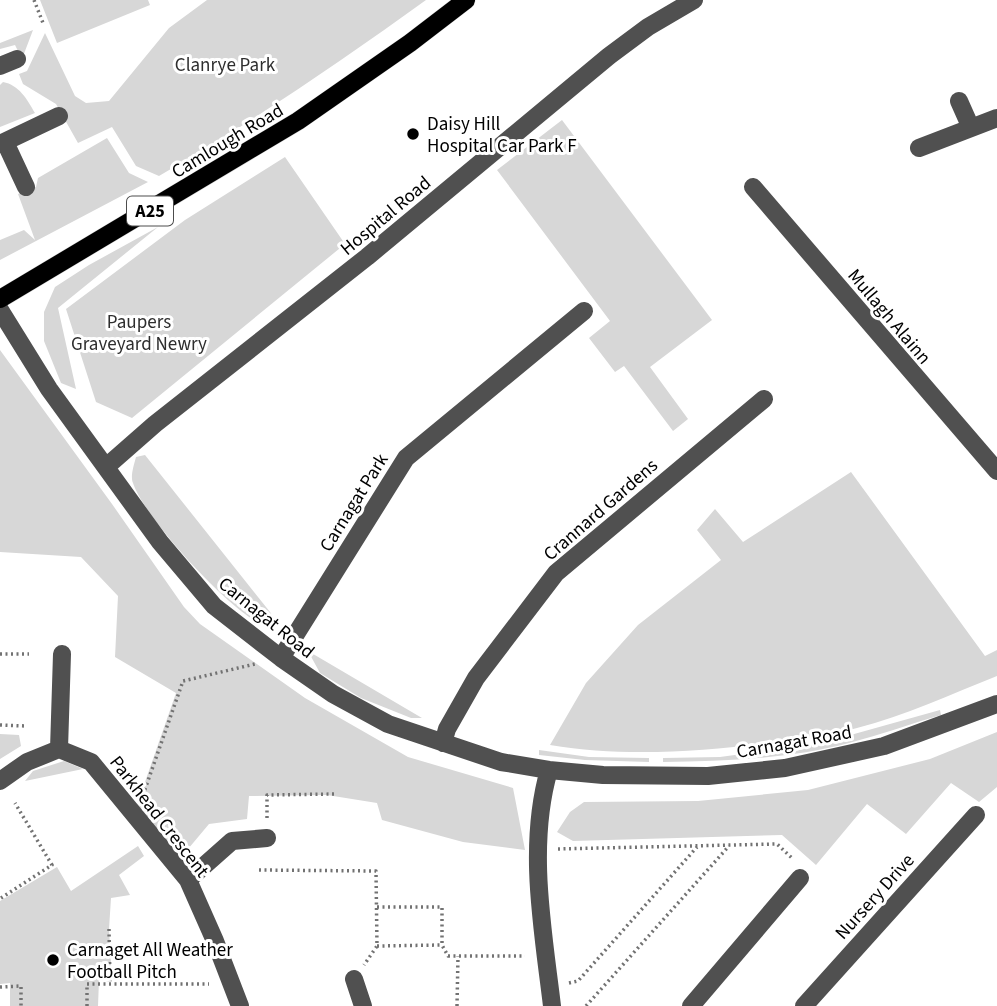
<svg xmlns="http://www.w3.org/2000/svg" width="997" height="1006" font-family="'Source Sans 3',sans-serif">
<rect width="100%" height="100%" fill="#fff"/>
<path fill="#d7d7d7" d="M 40,0 L 148,0 L 150,5 L 57,43 Z
M 207,0 L 426,0 C 339,63 252,122 159,176 L 136,166 L 112,127 L 78,143 L 56,104 L 23,84 L 19,74 L 27,71 L 45,33 L 75,96 L 86,103 L 109,101 L 169,28 Z
M 33,30 L 22,59 L 15,45 L 0,49 L 0,43 Z
M 3,82 C 19,85 27,99 35,113 L 0,127 L 0,85 Z
M 562,120 L 712,320 L 650,367 L 688,419 L 673,431 L 624,366 L 615,372 L 589,338 L 610,321 L 497,170 Z
M 107,138 L 129,173 L 148,182 L 0,260 L 0,240 L 24,230 L 35,240 L 18,194 L 36,187 L 38,178 Z
M 285,157 L 345,244 L 132,418 L 96,402 L 66,309 L 185,220 Z
M 158,227 L 58,308 L 76,389 L 61,383 L 44,341 L 44,312 L 55,287 L 89,265 Z
M 0,350 L 112,504 L 184,607 L 200,624 L 305,698 L 408,757 L 513,788 L 525,850 L 463,842 L 382,820 L 377,803 L 327,795 L 249,796 L 247,819 L 209,824 L 178,861 L 137,805 L 176,693 L 115,657 L 118,596 L 81,557 L 0,552 Z
M 145,455 L 270,612 L 277,623 C 270,623 262,625 256,621 C 225,605 144,517 133,483 C 130,476 134,465 136,457 Z
M 851,472 L 985,656 L 997,650 L 997,676 C 951,694 905,716 857,728 C 828,736 797,740 768,743 C 696,752 622,757 550,745 L 586,683 L 638,625 L 721,560 L 697,530 L 715,509 L 743,542 Z
M 308,651 L 422,718 L 411,718 L 361,698 L 320,673 Z
M 940,710 L 941,715 C 910,724 880,735 849,743 C 789,759 724,761 663,762 L 663,758 L 720,757 L 822,743 Z
M 997,732 L 997,787 L 979,802 L 951,783 L 906,834 L 867,804 L 816,865 L 782,835 L 573,841 L 557,832 L 570,812 L 584,802 L 698,801 L 808,790 L 930,759 Z
M 0,734 L 19,735 L 21,746 L 0,759 Z
M 539,750 L 589,757 L 649,758 L 649,762 L 585,760 L 539,755 Z
M 64,761 L 83,769 L 25,781 L 33,771 Z
M 138,846 L 144,856 L 119,875 L 130,895 L 111,898 L 109,929 L 112,982 L 99,980 L 98,1006 L 10,1006 L 10,983 L 0,984 L 0,901 L 57,867 L 71,891 Z"/>
<g fill="none" stroke-linecap="round" stroke-linejoin="round">
<g stroke="#dbdbdb" stroke-width="19">
<path id="major" d="M 0,299 L 298,121 L 410,43 L 466,0"/>
</g>
<path stroke="#727272" stroke-width="3.5" stroke-dasharray="2 3.5" stroke-linecap="butt" d="M 34,0 L 43,23
M 0,654 L 29,654
M 0,725 L 26,726
M 143,795 L 183,681 L 255,664
M 267,818 L 267,795 L 335,794
M 558,849 L 777,844 L 793,859
M 259,870 L 376,871 L 377,946 L 364,965
M 1,898 L 52,865 L 15,803
M 377,907 L 442,907 L 442,945 L 448,956 L 525,956
M 109,929 L 110,984
M 377,946 L 441,945
M 569,983 L 578,981 L 697,847
M 0,987 L 21,986 L 21,1006
M 87,1006 L 87,984 L 209,984
M 457,1006 L 458,956
M 586,1006 L 729,846"/>
<path stroke="#505050" stroke-width="18" d="M 0,66 L 17,59
M 959,101 L 971,128
M 5,142 L 26,187
M 0,144 L 59,116
M 919,148 L 997,118
M 753,187 L 997,471
M 0,310 L 49,389 L 160,542 L 214,606 L 281,658 L 333,694 L 388,724 L 501,762 L 549,770 L 603,775 L 708,776 L 785,768 L 884,746 L 997,704
M 106,467 L 155,424 L 367,257 L 609,56 L 648,27 L 694,0
M 281,658 L 406,458 L 584,311
M 443,743 L 447,729 L 476,678 L 556,573 L 764,399
M 59,749 L 62,654
M 549,770 C 527,846 543,930 552,1006
M 0,781 L 27,762 L 59,749 L 91,762 L 188,880 L 215,941 L 240,1006
M 188,880 L 232,841 L 267,838
M 354,979 L 363,1006
M 691,1006 L 800,878
M 804,1006 L 976,815"/>
<use href="#major" stroke="#000" stroke-width="18"/>
</g>
<g fill="#000" stroke="#fff" stroke-width="2.5">
<circle cx="413" cy="134" r="7"/>
<circle cx="53" cy="960" r="7"/>
</g>
<g text-anchor="middle" stroke-width="6" stroke-linejoin="round" paint-order="stroke">
<rect fill="#fff" stroke="#4c4c4c" stroke-width="2" x="127" y="196.5" width="46" height="29" rx="5"/>
<g font-size="18" font-weight="bold" fill="#000">
<text x="150" y="217">A25</text>
</g>
<g font-size="19" fill="#2e2e2e" stroke="#fff">
<text x="225" y="71">Clanrye Park</text>
<text x="139" y="328">Paupers<tspan x="139" dy="22">Graveyard Newry</tspan></text>
</g>
<g font-size="19" fill="#000" stroke="#fff" text-anchor="start">
<text x="427" y="130">Daisy Hill<tspan x="427" dy="22">Hospital Car Park F</tspan></text>
<text x="67" y="956">Carnaget All Weather<tspan x="67" dy="22">Football Pitch</tspan></text>
</g>
<g font-size="19" fill="#000" stroke="#fff">
<text transform="translate(227 140) rotate(-31)" y="7">Camlough Road</text>
<text transform="translate(385 215) rotate(-40)" y="7">Hospital Road</text>
<text transform="translate(890 316) rotate(50)" y="7">Mullagh Alainn</text>
<text transform="translate(353 502) rotate(-58)" y="7">Carnagat Park</text>
<text transform="translate(600 509) rotate(-41)" y="7">Crannard Gardens</text>
<text transform="translate(267 617) rotate(39)" y="7">Carnagat Road</text>
<text transform="translate(794 741) rotate(-10)" y="7">Carnagat Road</text>
<text transform="translate(160 816) rotate(52)" y="7">Parkhead Crescent</text>
<text transform="translate(874 896) rotate(-48)" y="7">Nursery Drive</text>
</g>
</g>
</svg>
